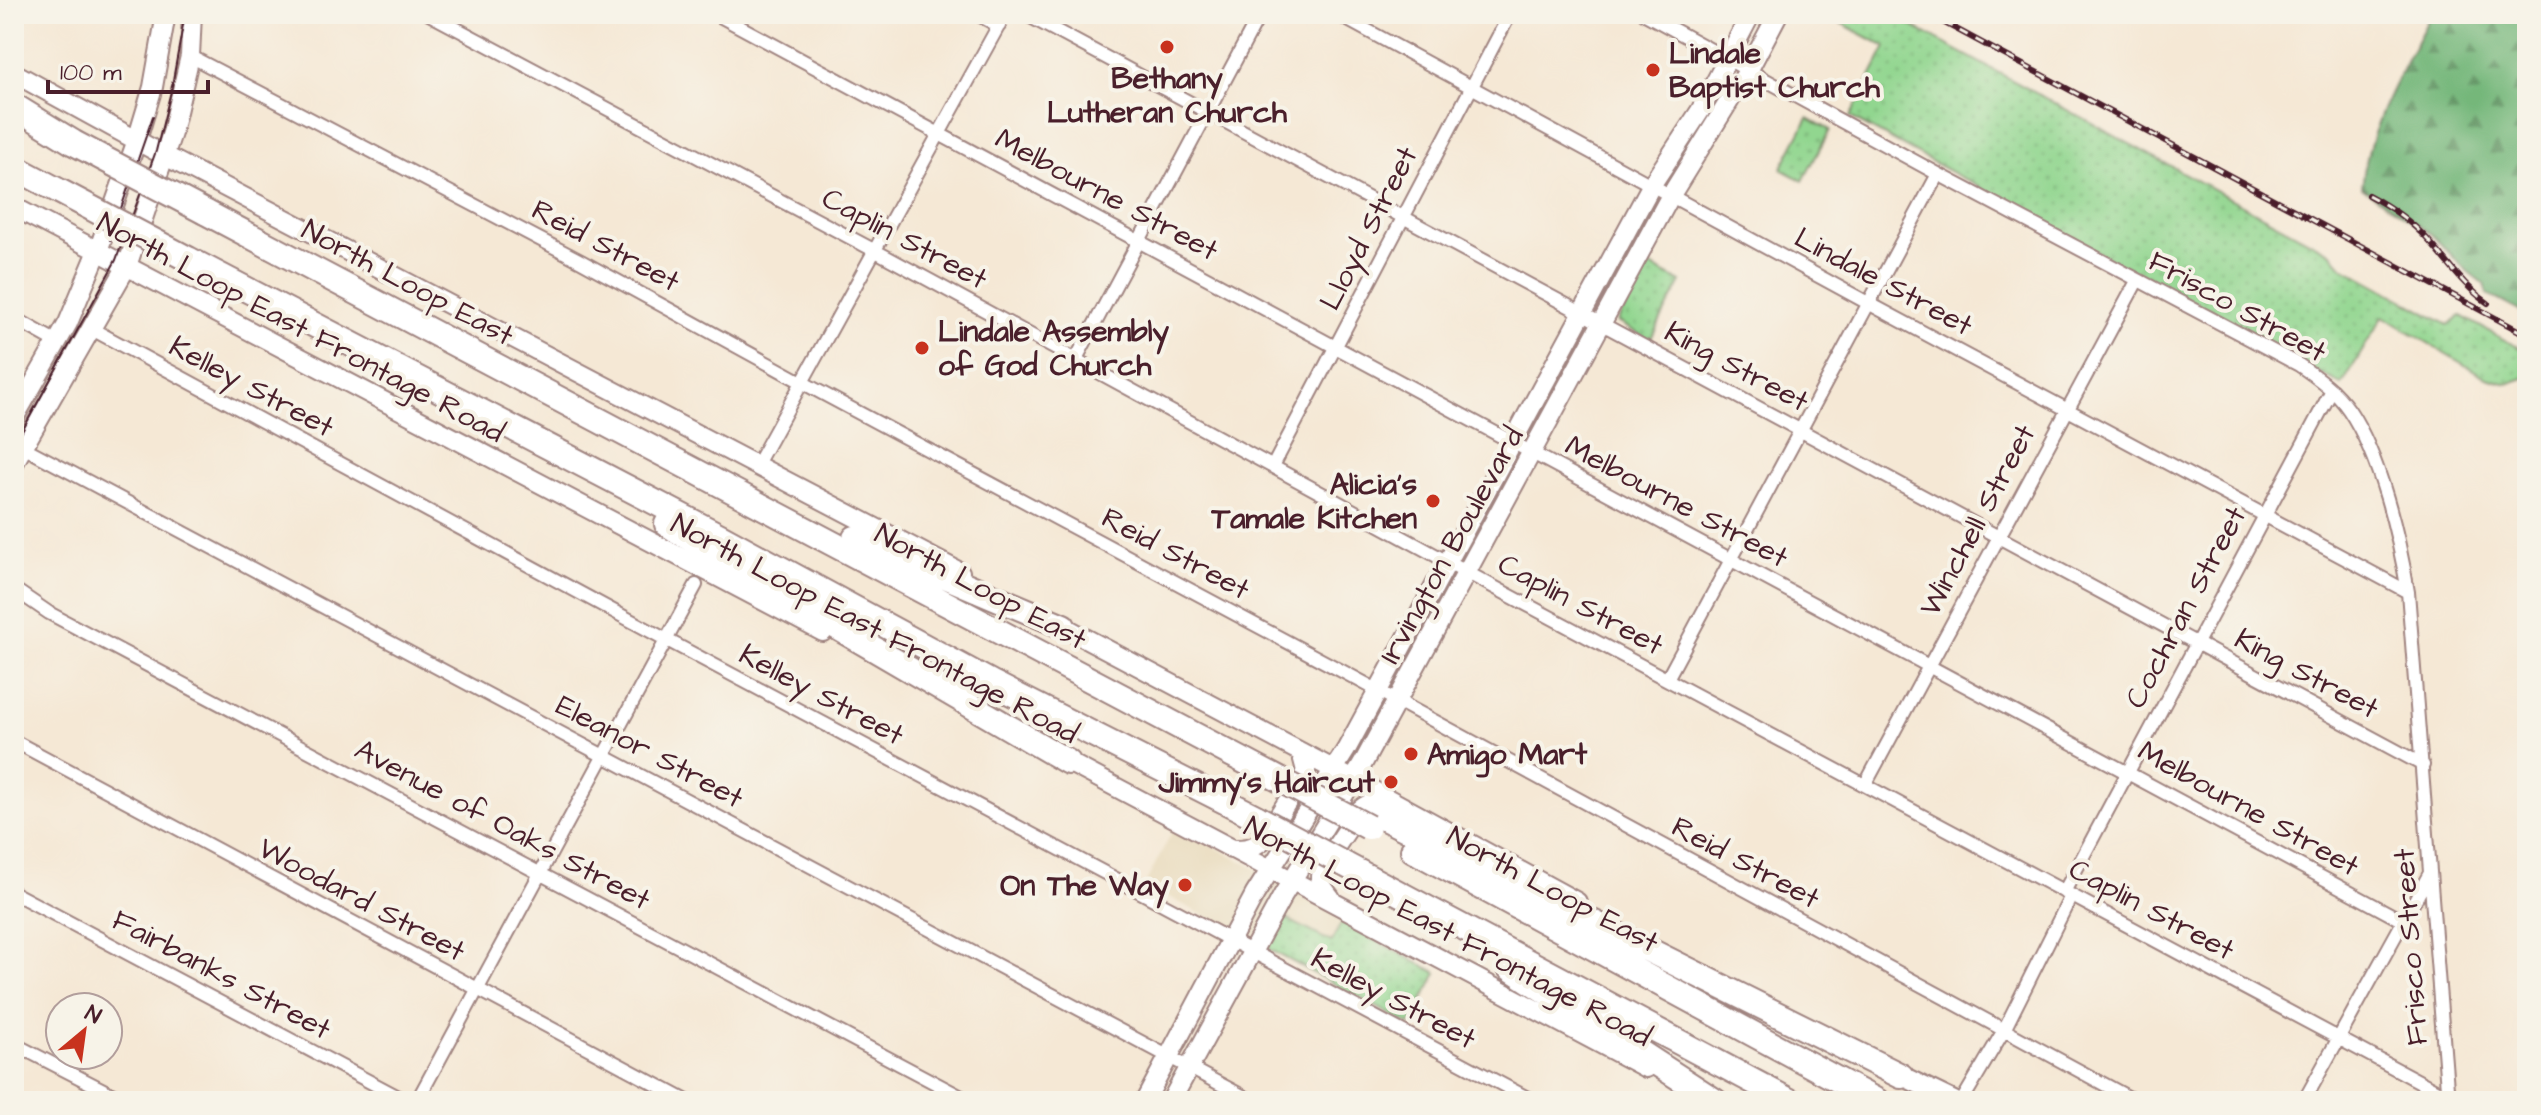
<svg xmlns="http://www.w3.org/2000/svg" width="2541" height="1115" font-family="'Architects Daughter',sans-serif">
<defs>
<pattern id="grass-dots" width="8" height="8" patternUnits="userSpaceOnUse" patternTransform="scale(2)"><rect width="8" height="8" fill="#91d68f"/><path d="M2 2h.1M6 6h.1" fill="none" stroke="#7fb77c" stroke-width="1.8" stroke-linecap="round"/></pattern>
<pattern id="forest-firs" width="22" height="20" patternUnits="userSpaceOnUse" patternTransform="scale(2)"><rect width="22" height="20" fill="#74b77a"/><path d="M5 1l3.5 6h-7zM16 11l3.5 6h-7z" fill="#619464"/></pattern>
</defs>
<rect width="100%" height="100%" fill="#f7f3e8"/>
<filter id="ink" filterUnits="userSpaceOnUse"><feTurbulence type="fractalNoise" baseFrequency=".0125" numOctaves="2"/><feDisplacementMap in="SourceGraphic" scale="16" xChannelSelector="R" yChannelSelector="G"/><feConvolveMatrix kernelMatrix="1 2 1 2 8 2 1 2 1" color-interpolation-filters="sRGB"/></filter>
<filter id="wash" filterUnits="userSpaceOnUse"><feTurbulence type="fractalNoise" baseFrequency=".006" numOctaves="4" result="noise"/><feDisplacementMap in="SourceGraphic" scale="32" xChannelSelector="R" yChannelSelector="G"/><feGaussianBlur stdDeviation="1.8" result="paint"/><feColorMatrix in="noise" values="0 0 0 0 0 0 0 0 0 0 0 0 0 0 0 0 0 1.4 0 .05"/><feComposite in="paint" operator="in"/></filter>
<g filter="url(#wash)">
<rect width="100%" height="100%" fill="#f5e8d5"/>
<path fill="#e8d9ba" d="M 1175,826 L 1345,916 L 1331,942 L 1283,918 L 1266,949 L 1145,884 Z"/>
<path fill="url(#grass-dots)" stroke="#6e7a5d" stroke-width="2" d="M 1824,14 L 1890,14 L 2331,253 L 2343,267 L 2448,325 L 2461,316 L 2527,352 L 2527,377 L 2507,384 L 2487,378 L 2383,316 L 2342,385 L 1850,117 L 1886,47 Z
M 1808,118 L 1830,130 L 1803,181 L 1781,169 Z
M 1648,265 L 1681,282 L 1650,340 L 1617,322 Z
M 1283,917 L 1331,942 L 1342,922 L 1437,973 L 1410,1025 L 1267,948 Z"/>
<path fill="url(#forest-firs)" stroke="#5f6b52" stroke-width="2" d="M 2431,14 L 2527,14 L 2527,315 L 2487,294 L 2484,284 L 2465,269 L 2431,234 L 2362,187 C 2368,124 2403,70 2431,14 Z"/>
</g>
<g filter="url(#ink)">
<g fill="none" stroke-linecap="round" stroke-linejoin="round">
<g stroke="#a08480" stroke-width="16">
<path id="street" d="M 429,14 L 883,255 L 1492,586 L 2456,1101
M 716,14 L 2403,921
M 977,14 L 999,26
M 1025,14 L 2423,765
M 1337,14 L 1868,303 L 2408,592
M 1645,14 L 1938,174 L 2299,365 C 2318,378 2336,391 2349,410 C 2380,456 2399,537 2408,592 L 2448,1101
M 190,56 L 581,261 L 820,392 L 1353,677 L 2135,1101
M 14,318 L 57,342
M 90,328 L 665,639 L 1533,1101
M 1076,359 L 1260,14
M 23,447 L 1252,1101
M 757,464 L 1005,14
M 1273,466 L 1510,14
M 14,589 L 49,613 L 969,1101
M 1667,679 L 1938,174
M 14,741 L 687,1101
M 1865,785 L 2137,281
M 2064,892 L 2332,390
M 14,893 L 406,1101
M 14,1044 L 125,1101
M 417,1101 L 696,585
M 1962,1101 L 2004,1030 L 2071,896
M 2304,1101 L 2430,873"/>
</g>
<g stroke="#a08480" stroke-width="22">
<path id="secondary" d="M 14,73 L 156,151 L 960,572
M 14,207 L 823,632
M 14,418 L 68,323 L 98,251 L 137,140 L 153,87 L 166,14
M 14,463 L 127,266 L 172,133 L 190,56 L 192,14
M 1053,621 L 1365,786 L 1577,902
M 1057,756 L 1646,1068
M 1231,849 C 1245,849 1252,849 1263,840 L 1303,777 L 1306,771 L 1301,752
M 1331,898 C 1323,888 1318,882 1321,869 L 1361,809 C 1370,801 1379,801 1391,804
M 1892,1071 L 1954,1101
M 1145,1101 L 1255,894 L 1346,750 L 1652,184 L 1700,111 L 1751,14
M 1171,1101 L 1283,895 L 1362,765 L 1671,195 L 1749,69 L 1778,14"/>
</g>
<g stroke="#a08480" stroke-width="28">
<path id="highway" d="M 14,106 L 74,143
M 14,167 L 59,191
M 205,212 L 1282,781
M 188,259 L 722,537 L 994,684 L 1258,818
M 667,524 L 727,563 L 1068,762
M 855,538 L 1063,626
M 1376,814 L 1901,1076
M 1413,850 L 1877,1101
M 1344,864 L 1790,1101
M 1510,968 L 1715,1101"/>
</g>
<use href="#street" stroke="#fff" stroke-width="12"/>
<use href="#secondary" stroke="#fff" stroke-width="18"/>
<use href="#highway" stroke="#fff" stroke-width="24"/>
<path stroke="#4a1f2b" stroke-width="2" d="M 110,240 L 153,116
M 14,446 L 116,260 L 156,151 L 171,91 L 185,14"/>
<g stroke="#4a1f2b" stroke-width="6">
<path id="rail" d="M 1928,14 L 2527,335
M 2368,195 C 2391,207 2411,221 2428,240 C 2449,263 2462,285 2488,303"/>
</g>
<use href="#rail" stroke="#f7f3e8" stroke-width="3" stroke-dasharray="9" stroke-linecap="butt"/>
<g stroke="#a08480" stroke-width="28" stroke-linecap="butt">
<path id="highway-bridge" d="M 74,143 L 205,212
M 59,191 L 188,259
M 1282,781 L 1368,827
M 1258,818 L 1344,864"/>
</g>
<use href="#highway-bridge" stroke="#fff" stroke-width="24"/>
</g>
</g>
<g fill="#c8321e" stroke="#f7f3e8" stroke-width="3">
<circle cx="1167" cy="47" r="8"/>
<circle cx="1653" cy="70" r="8"/>
<circle cx="922" cy="348" r="8"/>
<circle cx="1433" cy="501" r="8"/>
<circle cx="1411" cy="754" r="8"/>
<circle cx="1391" cy="782" r="8"/>
<circle cx="1185" cy="885" r="8"/>
</g>
<g text-anchor="middle" stroke-width="8" stroke-linejoin="round" paint-order="stroke">
<g font-size="30" font-weight="bold" fill="#4a1f2b" stroke="#f7f3e8" text-anchor="start">
<text x="1669" y="63">Lindale<tspan x="1669" dy="34">Baptist Church</tspan></text>
<text x="1167" y="88" text-anchor="middle">Bethany<tspan x="1167" dy="34">Lutheran Church</tspan></text>
<text x="938" y="341">Lindale Assembly<tspan x="938" dy="34">of God Church</tspan></text>
<text x="1417" y="494" text-anchor="end">Alicia's<tspan x="1417" dy="34">Tamale Kitchen</tspan></text>
<text x="1427" y="764">Amigo Mart</text>
<text x="1375" y="792" text-anchor="end">Jimmy's Haircut</text>
<text x="1169" y="895" text-anchor="end">On The Way</text>
</g>
<g font-size="30" fill="#4a1f2b" stroke="#f7f3e8">
<text transform="translate(1107 194) rotate(28)" y="10">Melbourne Street</text>
<text transform="translate(1368 228) rotate(-63)" y="10">Lloyd Street</text>
<text transform="translate(905 238) rotate(28)" y="10">Caplin Street</text>
<text transform="translate(606 245) rotate(28)" y="10">Reid Street</text>
<text transform="translate(1884 281) rotate(28)" y="10">Lindale Street</text>
<text transform="translate(408 282) rotate(28)" y="10">North Loop East</text>
<text transform="translate(2238 306) rotate(29)" y="10">Frisco Street</text>
<text transform="translate(301 327) rotate(28)" y="10">North Loop East Frontage Road</text>
<text transform="translate(1737 366) rotate(28)" y="10">King Street</text>
<text transform="translate(252 386) rotate(28)" y="10">Kelley Street</text>
<text transform="translate(1677 501) rotate(28)" y="10">Melbourne Street</text>
<text transform="translate(1977 520) rotate(-62)" y="10">Winchell Street</text>
<text transform="translate(1451 545) rotate(-61)" y="10">Irvington Boulevard</text>
<text transform="translate(1176 553) rotate(28)" y="10">Reid Street</text>
<text transform="translate(981 586) rotate(28)" y="10">North Loop East</text>
<text transform="translate(1581 604) rotate(28)" y="10">Caplin Street</text>
<text transform="translate(2185 607) rotate(-62)" y="10">Cochran Street</text>
<text transform="translate(875 628) rotate(28)" y="10">North Loop East Frontage Road</text>
<text transform="translate(2307 673) rotate(28)" y="10">King Street</text>
<text transform="translate(822 694) rotate(28)" y="10">Kelley Street</text>
<text transform="translate(650 751) rotate(28)" y="10">Eleanor Street</text>
<text transform="translate(2249 808) rotate(29)" y="10">Melbourne Street</text>
<text transform="translate(503 824) rotate(28)" y="10">Avenue of Oaks Street</text>
<text transform="translate(1746 862) rotate(28)" y="10">Reid Street</text>
<text transform="translate(1553 889) rotate(28)" y="10">North Loop East</text>
<text transform="translate(362 899) rotate(28)" y="10">Woodard Street</text>
<text transform="translate(2152 909) rotate(28)" y="10">Caplin Street</text>
<text transform="translate(1448 931) rotate(28)" y="10">North Loop East Frontage Road</text>
<text transform="translate(2410 947) rotate(-94)" y="10">Frisco Street</text>
<text transform="translate(222 974) rotate(28)" y="10">Fairbanks Street</text>
<text transform="translate(1394 998) rotate(28)" y="10">Kelley Street</text>
</g>
</g>
<rect width="2541" height="1115" fill="none" stroke="#f7f3e8" stroke-width="48"/>
<g transform="translate(84 1031) rotate(29)"><circle r="38" fill="#f7f3e8" stroke="#b29e9c" stroke-width="2"/>
<path d="M0-6L14 30L0 20L-14 30Z" fill="#c8321e"/>
<text y="-12" font-size="22" font-weight="bold" text-anchor="middle" fill="#4a1f2b">N</text>
</g>
<path d="M48 80v12h160v-12" fill="none" stroke="#4a1f2b" stroke-width="4"/>
<text x="60" y="80" font-size="24" fill="#4a1f2b" stroke="#f7f3e8" stroke-width="6" paint-order="stroke">100 m</text>
</svg>
